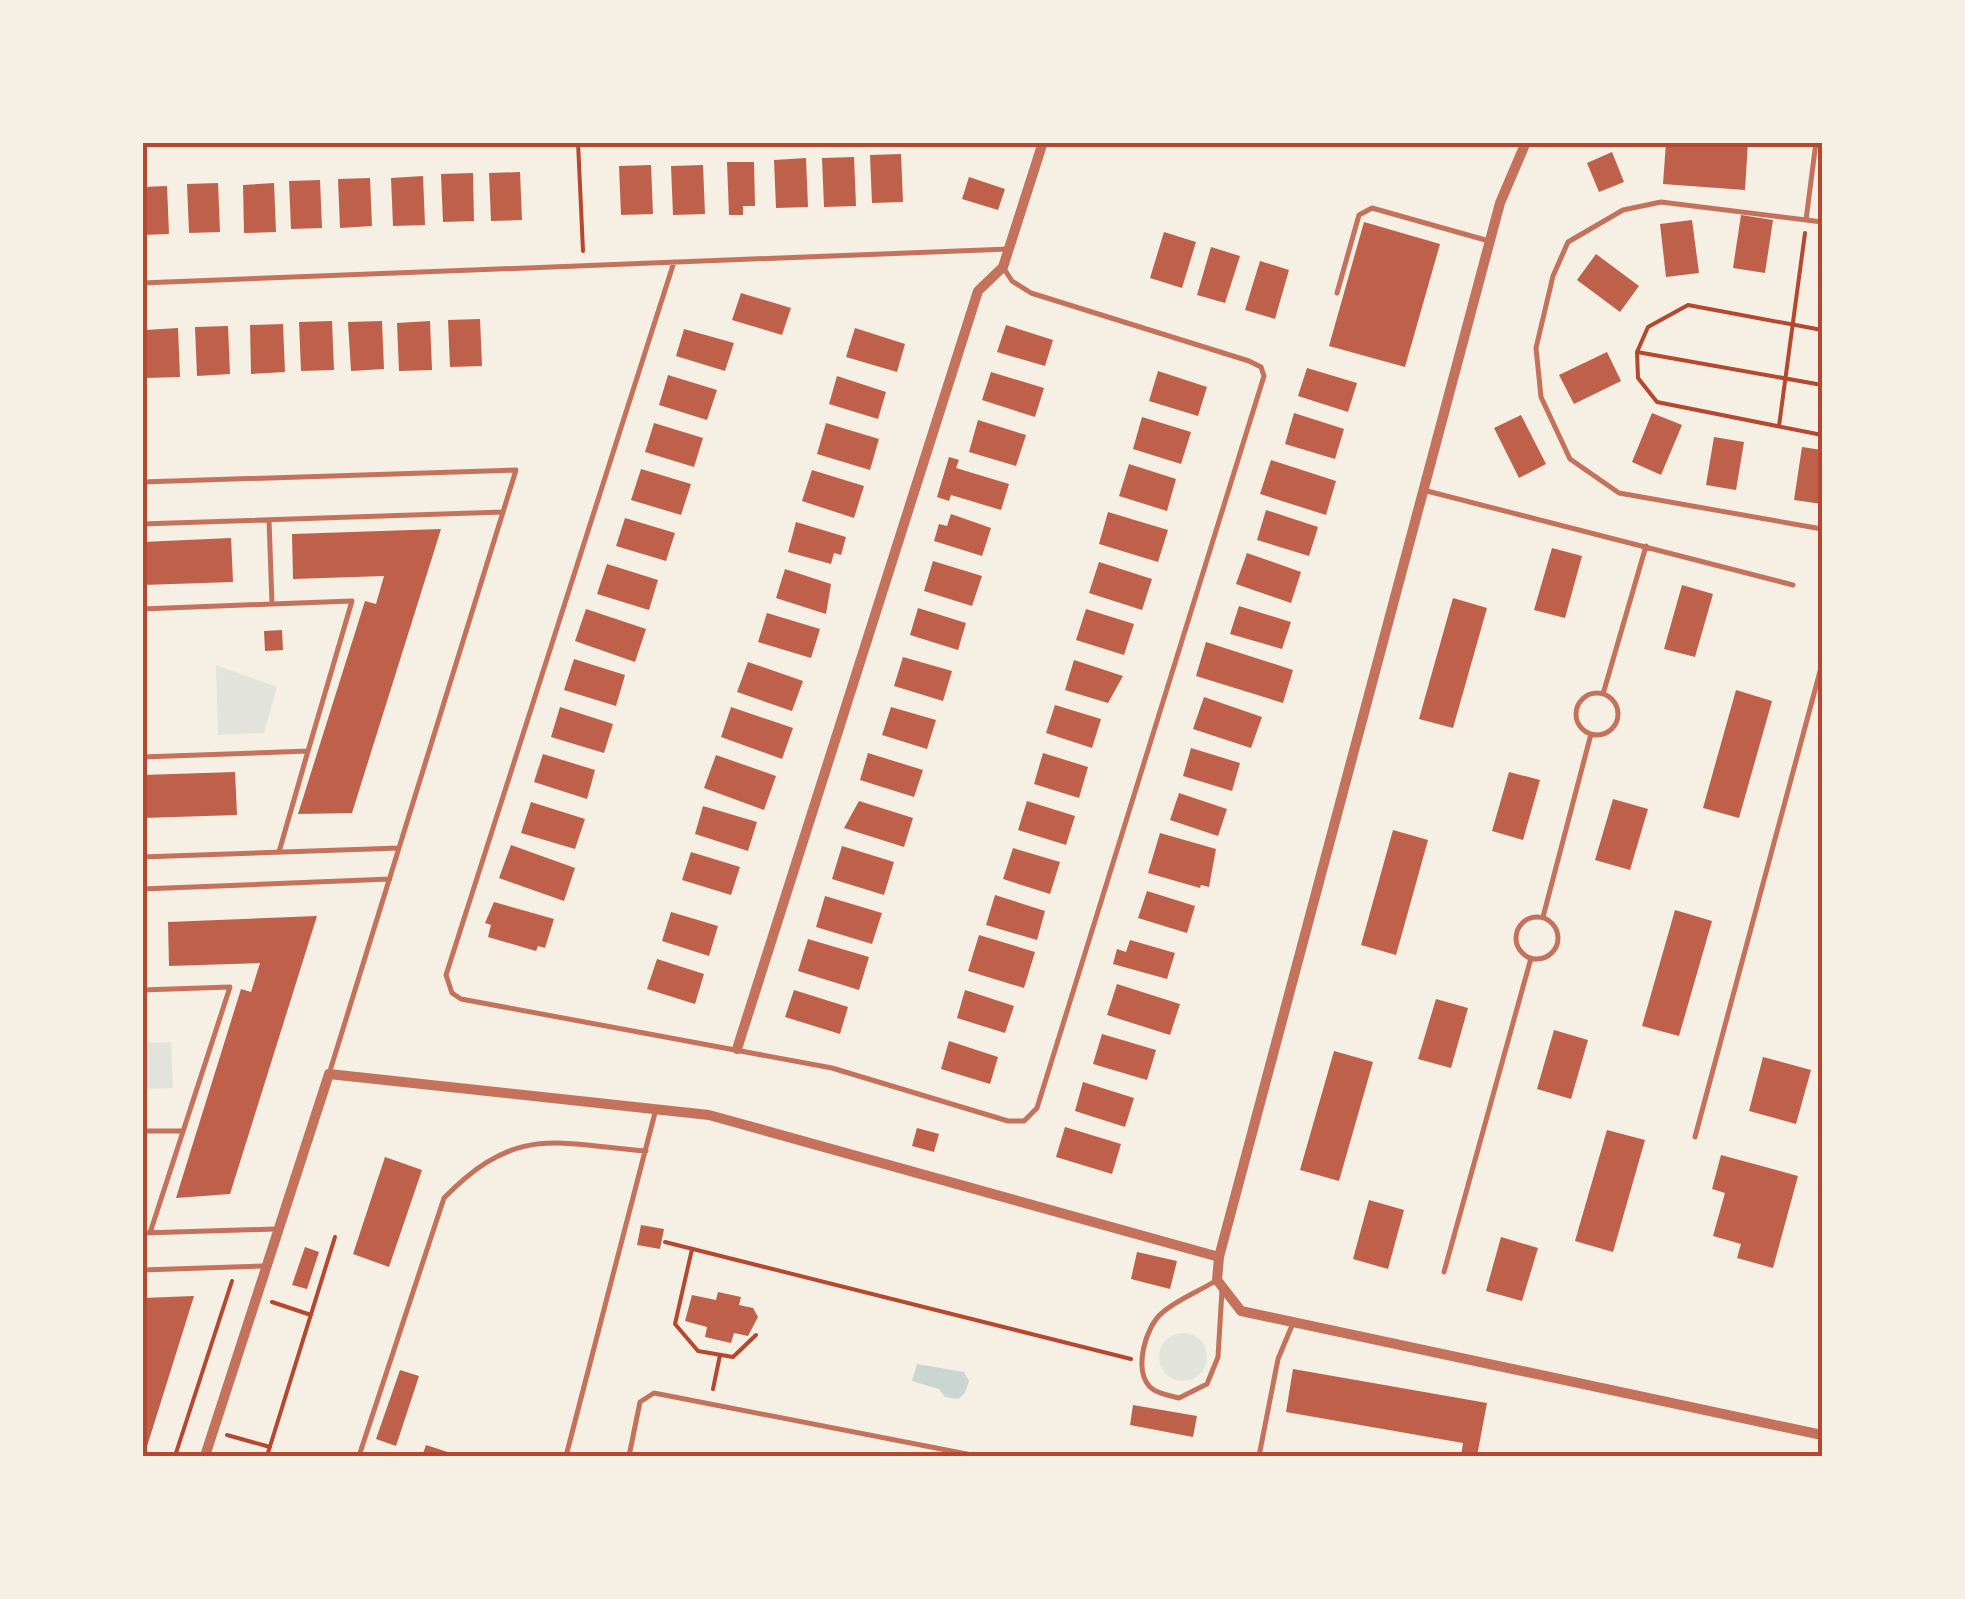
<svg xmlns="http://www.w3.org/2000/svg" width="1965" height="1599" font-family="'IBM Plex Sans',sans-serif">
<rect width="100%" height="100%" fill="#f6efe4"/>
<path fill="#e2e4dc" d="M 216,665 L 277,687 L 264,733 L 218,735 Z
M 171,1042 L 173,1088 L 143,1089 L 143,1043 Z
M1159 1357a24 24 0 1 1 48 0a24 24 0 1 1-48 0Z"/>
<path fill="#c9d6d2" d="M 917,1364 L 964,1372 L 969,1381 L 965,1393 L 958,1399 L 945,1397 L 939,1389 L 912,1381 Z"/>
<path fill="#bf614a" d="M 1666,142 L 1748,142 L 1745,190 L 1663,184 Z
M 1612,152 L 1624,182 L 1599,192 L 1587,163 Z
M 901,154 L 903,202 L 872,203 L 870,155 Z
M 854,157 L 856,206 L 824,207 L 822,158 Z
M 806,158 L 808,207 L 776,208 L 774,160 Z
M 727,162 L 754,162 L 755,206 L 743,206 L 743,215 L 729,215 Z
M 651,165 L 653,214 L 621,215 L 619,166 Z
M 703,165 L 705,214 L 673,215 L 671,166 Z
M 520,172 L 522,220 L 491,221 L 489,173 Z
M 473,173 L 474,221 L 443,222 L 441,174 Z
M 423,176 L 425,225 L 393,226 L 391,178 Z
M 969,177 L 1005,189 L 998,210 L 962,199 Z
M 370,178 L 372,226 L 340,228 L 338,179 Z
M 320,180 L 322,228 L 291,229 L 289,181 Z
M 218,183 L 220,232 L 189,233 L 187,184 Z
M 274,183 L 276,232 L 244,233 L 243,185 Z
M 167,186 L 169,234 L 142,235 L 142,187 Z
M 1741,215 L 1773,220 L 1765,273 L 1733,268 Z
M 1692,220 L 1699,273 L 1666,277 L 1660,224 Z
M 1364,222 L 1440,244 L 1405,367 L 1329,346 Z
M 1164,232 L 1196,242 L 1182,288 L 1150,278 Z
M 1211,247 L 1240,256 L 1225,303 L 1197,295 Z
M 1596,254 L 1639,286 L 1620,312 L 1577,280 Z
M 1260,261 L 1289,270 L 1275,319 L 1245,310 Z
M 741,293 L 791,308 L 782,335 L 732,320 Z
M 480,319 L 482,366 L 450,367 L 448,320 Z
M 332,321 L 334,370 L 301,371 L 299,322 Z
M 382,321 L 384,369 L 351,371 L 348,322 Z
M 430,321 L 432,370 L 399,371 L 397,323 Z
M 283,324 L 285,372 L 251,374 L 250,325 Z
M 1006,325 L 1053,340 L 1045,366 L 997,352 Z
M 228,326 L 230,374 L 197,376 L 195,327 Z
M 178,328 L 180,377 L 147,378 L 145,330 Z
M 855,328 L 905,344 L 897,372 L 846,357 Z
M 684,329 L 734,343 L 725,371 L 676,356 Z
M 1607,352 L 1621,381 L 1574,404 L 1559,375 Z
M 1307,368 L 1357,383 L 1348,412 L 1298,396 Z
M 1158,371 L 1207,387 L 1198,416 L 1149,401 Z
M 991,372 L 1044,388 L 1035,417 L 982,400 Z
M 668,375 L 717,390 L 707,420 L 659,405 Z
M 837,376 L 886,392 L 878,419 L 829,404 Z
M 1294,413 L 1344,429 L 1335,459 L 1285,444 Z
M 1652,413 L 1682,425 L 1661,475 L 1632,462 Z
M 1521,415 L 1546,464 L 1519,478 L 1494,428 Z
M 1142,417 L 1191,432 L 1181,464 L 1133,449 Z
M 978,420 L 1026,435 L 1016,466 L 969,452 Z
M 654,423 L 703,438 L 694,467 L 645,452 Z
M 826,423 L 879,439 L 870,470 L 817,454 Z
M 1714,437 L 1744,442 L 1736,490 L 1706,485 Z
M 1802,447 L 1822,450 L 1822,504 L 1794,500 Z
M 949,457 L 959,460 L 956,468 L 1009,484 L 1001,510 L 951,495 L 949,501 L 937,497 Z
M 1271,460 L 1336,481 L 1326,515 L 1260,494 Z
M 1129,464 L 1176,479 L 1167,511 L 1119,496 Z
M 641,469 L 691,484 L 681,515 L 631,500 Z
M 812,470 L 864,486 L 854,518 L 802,501 Z
M 1266,510 L 1318,527 L 1309,556 L 1257,540 Z
M 1108,512 L 1168,530 L 1158,562 L 1099,544 Z
M 951,514 L 991,528 L 982,556 L 934,541 L 939,524 L 947,526 Z
M 625,518 L 675,533 L 666,561 L 616,546 Z
M 796,522 L 846,537 L 841,555 L 834,553 L 831,564 L 788,552 Z
M 441,529 L 352,813 L 298,814 L 365,601 L 376,604 L 384,576 L 293,579 L 292,534 Z
M 231,538 L 233,582 L 142,585 L 142,542 Z
M 1552,548 L 1582,556 L 1565,618 L 1534,610 Z
M 1247,553 L 1301,572 L 1291,603 L 1236,584 Z
M 933,561 L 982,576 L 972,606 L 924,591 Z
M 1099,562 L 1152,579 L 1142,610 L 1089,593 Z
M 607,564 L 658,580 L 649,610 L 597,594 Z
M 785,569 L 831,584 L 826,614 L 776,598 Z
M 1682,585 L 1713,594 L 1695,657 L 1664,649 Z
M 1453,598 L 1487,608 L 1453,728 L 1419,719 Z
M 1239,606 L 1291,622 L 1282,649 L 1230,634 Z
M 918,608 L 966,623 L 958,650 L 910,635 Z
M 586,609 L 646,629 L 635,662 L 575,641 Z
M 1086,609 L 1134,624 L 1124,655 L 1076,640 Z
M 767,613 L 820,629 L 811,658 L 758,642 Z
M 282,630 L 283,650 L 265,651 L 264,631 Z
M 1206,642 L 1293,670 L 1283,703 L 1196,676 Z
M 903,657 L 952,671 L 943,701 L 894,686 Z
M 574,659 L 625,675 L 616,706 L 564,690 Z
M 1074,660 L 1123,676 L 1108,703 L 1065,690 Z
M 748,662 L 803,681 L 792,711 L 737,692 Z
M 1736,690 L 1772,701 L 1739,818 L 1703,808 Z
M 1204,697 L 1262,717 L 1251,748 L 1193,729 Z
M 1055,705 L 1101,719 L 1092,748 L 1046,733 Z
M 560,707 L 613,724 L 604,753 L 551,737 Z
M 731,707 L 793,728 L 782,759 L 721,737 Z
M 891,707 L 936,720 L 927,749 L 882,735 Z
M 1191,748 L 1240,763 L 1232,791 L 1183,776 Z
M 868,753 L 923,770 L 914,797 L 860,780 Z
M 1043,753 L 1088,767 L 1079,798 L 1034,784 Z
M 543,754 L 595,770 L 587,799 L 534,782 Z
M 716,755 L 776,776 L 764,810 L 704,788 Z
M 235,772 L 237,815 L 142,818 L 142,775 Z
M 1509,772 L 1540,780 L 1523,840 L 1492,831 Z
M 1179,793 L 1227,809 L 1218,836 L 1170,820 Z
M 1613,799 L 1648,809 L 1630,870 L 1595,860 Z
M 859,801 L 913,818 L 904,847 L 844,828 Z
M 1027,801 L 1075,816 L 1066,845 L 1018,830 Z
M 531,802 L 585,819 L 575,849 L 521,833 Z
M 703,806 L 757,822 L 748,851 L 695,834 Z
M 1393,830 L 1428,840 L 1396,955 L 1361,945 Z
M 1160,833 L 1216,849 L 1209,887 L 1201,885 L 1200,888 L 1148,873 Z
M 511,845 L 575,868 L 564,901 L 499,878 Z
M 842,846 L 894,862 L 884,895 L 832,879 Z
M 1013,848 L 1060,862 L 1050,894 L 1003,879 Z
M 691,852 L 740,867 L 731,895 L 682,880 Z
M 1147,891 L 1195,906 L 1187,933 L 1138,918 Z
M 995,895 L 1045,911 L 1037,940 L 986,925 Z
M 825,896 L 882,913 L 872,944 L 816,927 Z
M 494,902 L 554,919 L 545,948 L 538,946 L 536,951 L 488,937 L 491,925 L 485,923 Z
M 1675,910 L 1712,921 L 1679,1036 L 1642,1026 Z
M 671,912 L 718,926 L 709,956 L 662,941 Z
M 317,916 L 230,1194 L 176,1198 L 241,989 L 251,992 L 260,963 L 169,966 L 168,922 Z
M 979,935 L 1035,952 L 1024,988 L 968,971 Z
M 808,939 L 869,957 L 859,990 L 798,971 Z
M 1130,940 L 1175,953 L 1167,979 L 1113,964 L 1117,949 L 1126,952 Z
M 657,959 L 704,974 L 695,1004 L 647,989 Z
M 1117,984 L 1180,1004 L 1170,1035 L 1107,1015 Z
M 794,990 L 848,1007 L 840,1034 L 785,1017 Z
M 965,990 L 1014,1006 L 1005,1033 L 957,1018 Z
M 1436,999 L 1468,1008 L 1451,1068 L 1418,1059 Z
M 1554,1030 L 1588,1040 L 1571,1099 L 1537,1089 Z
M 1102,1034 L 1156,1050 L 1147,1080 L 1093,1064 Z
M 949,1041 L 998,1057 L 990,1084 L 941,1069 Z
M 1334,1051 L 1373,1062 L 1339,1181 L 1300,1170 Z
M 1763,1057 L 1811,1070 L 1796,1124 L 1749,1111 Z
M 1083,1082 L 1134,1098 L 1125,1127 L 1075,1111 Z
M 1065,1127 L 1121,1144 L 1112,1174 L 1056,1157 Z
M 917,1128 L 939,1134 L 934,1152 L 912,1146 Z
M 1607,1130 L 1645,1140 L 1613,1252 L 1575,1241 Z
M 1721,1155 L 1798,1176 L 1773,1268 L 1737,1258 L 1741,1244 L 1713,1236 L 1725,1193 L 1712,1189 Z
M 385,1157 L 422,1170 L 389,1267 L 353,1254 Z
M 1369,1200 L 1404,1210 L 1388,1269 L 1353,1259 Z
M 641,1225 L 664,1229 L 660,1249 L 637,1245 Z
M 1501,1237 L 1538,1248 L 1522,1301 L 1486,1291 Z
M 305,1247 L 319,1252 L 307,1289 L 292,1285 Z
M 1137,1252 L 1177,1261 L 1170,1289 L 1131,1279 Z
M 718,1292 L 741,1297 L 739,1305 L 753,1308 L 758,1317 L 748,1336 L 734,1333 L 731,1343 L 705,1337 L 707,1327 L 685,1321 L 692,1295 L 716,1300 Z
M 194,1296 L 144,1456 L 142,1456 L 142,1298 Z
M 1293,1369 L 1487,1403 L 1477,1456 L 1461,1456 L 1463,1443 L 1286,1412 Z
M 400,1370 L 419,1376 L 396,1446 L 376,1439 Z
M 1133,1405 L 1197,1416 L 1193,1437 L 1130,1425 Z
M 426,1445 L 460,1456 L 422,1456 Z"/>
<g fill="none" stroke-linecap="round" stroke-linejoin="round">
<path stroke="#b5482f" stroke-width="4" d="M 578,142 L 583,251
M 1822,330 L 1688,305 L 1648,327 L 1637,352 L 1638,378 L 1657,402 L 1822,435
M 1637,352 L 1822,385
M 1779,426 L 1805,233
M 665,1242 L 1131,1359
M 692,1249 L 675,1324 L 698,1351 L 733,1357 L 756,1335
M 272,1302 L 311,1315
M 713,1389 L 720,1355
M 227,1435 L 270,1447
M 175,1456 L 232,1281
M 267,1456 L 335,1237"/>
<path stroke="#c5725c" stroke-width="5" d="M 1806,220 L 1816,142
M 1822,222 L 1661,202 L 1623,210 L 1568,242 L 1553,276 L 1536,348 L 1541,397 L 1570,459 L 1619,493 L 1822,529
M 674,262 L 446,975 L 452,993 L 461,999 L 832,1068 L 1008,1121 L 1024,1121 L 1037,1108 L 1264,376 L 1261,367 L 1249,361 L 1031,293 L 1012,281 L 1003,267
M 142,283 L 1009,249
M 1337,293 L 1359,215 L 1372,208 L 1489,241
M 142,482 L 516,470 L 329,1074
M 1423,490 L 1793,585
M 142,524 L 503,512
M 272,604 L 352,601 L 308,751
M 142,609 L 272,604 L 269,520
M1576 714a21 21 0 1 1 42 0a21 21 0 1 1-42 0Z
M 1603,694 L 1646,546
M 142,757 L 308,751 L 279,852
M 142,857 L 399,848
M 142,889 L 390,879
M 1543,917 L 1591,734
M1516 938a21 21 0 1 1 42 0a21 21 0 1 1-42 0Z
M 142,990 L 230,987 L 150,1233
M 142,1131 L 181,1131
M 1695,1137 L 1822,664
M 142,1233 L 275,1229
M 142,1270 L 264,1266
M 1444,1272 L 1531,958
M 1217,1280 C 1200,1291 1176,1300 1162,1313 C 1146,1326 1133,1369 1150,1387 C 1157,1394 1169,1395 1179,1398 L 1207,1384 L 1218,1357 L 1222,1290
M 359,1456 L 444,1198 C 516,1125 553,1143 646,1151
M 566,1456 L 656,1109
M 629,1456 L 640,1402 L 654,1393 L 977,1456
M 1259,1456 L 1278,1359 L 1293,1323"/>
<path stroke="#c5725c" stroke-width="10" d="M 1526,142 L 1500,203 L 1219,1257 L 1217,1280 L 1241,1311 L 1822,1435
M 737,1049 L 978,291 L 1003,267 L 1043,142
M 205,1456 L 329,1074 L 709,1115 L 1219,1257"/>
</g>
<rect width="1965" height="1599" fill="none" stroke="#f6efe4" stroke-width="290"/>
<rect x="145" y="145" width="1675" height="1309" fill="none" stroke="#b5482f" stroke-width="4"/>
</svg>
